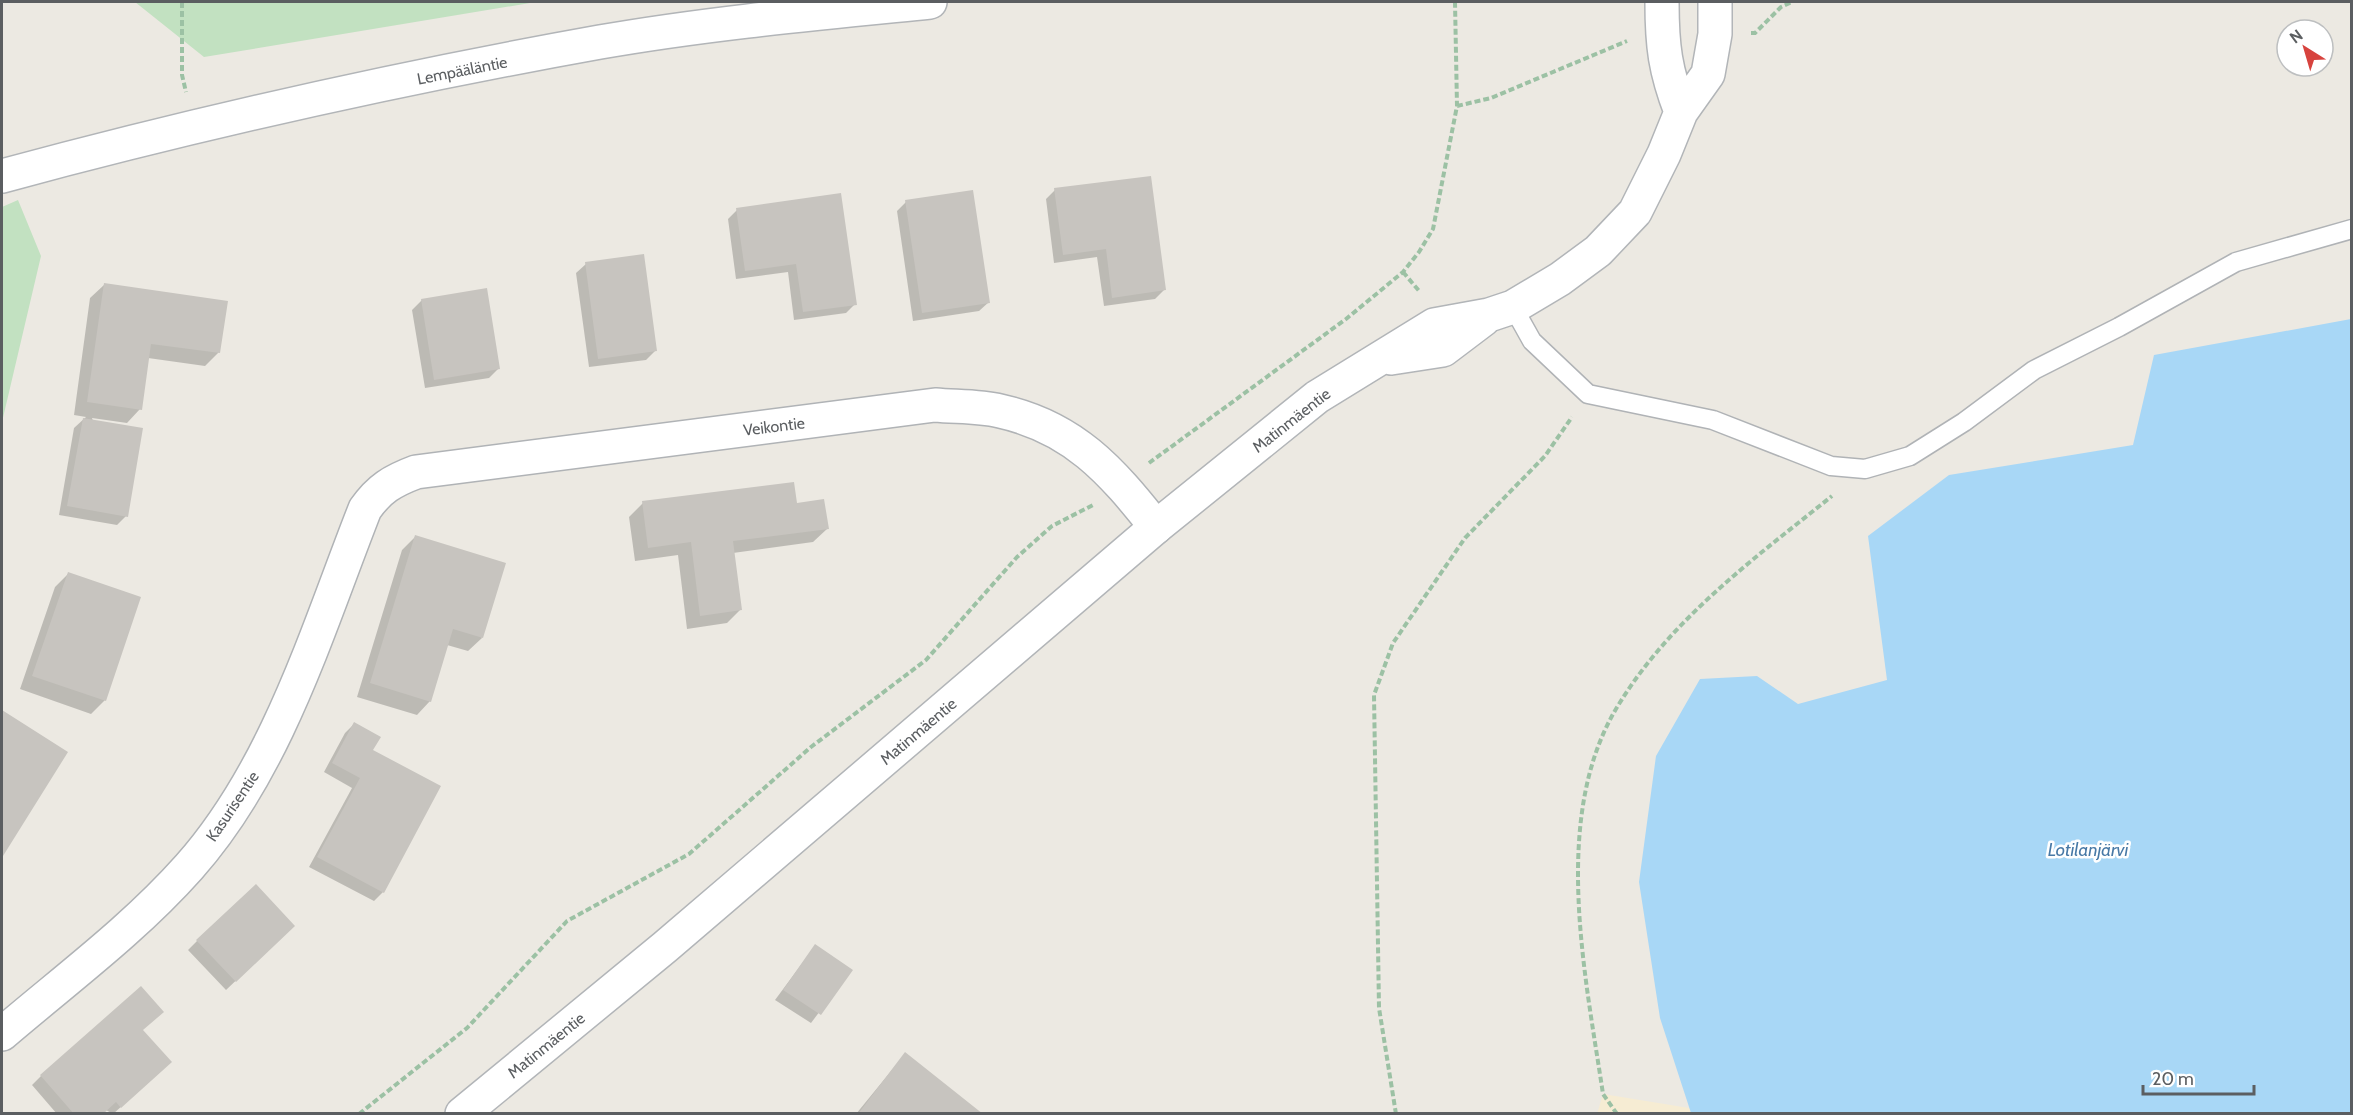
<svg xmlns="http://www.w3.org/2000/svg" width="2353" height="1115" font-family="Cabin,sans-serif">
<rect width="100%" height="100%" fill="#ece9e2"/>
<path fill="#c2e1c1" d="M 135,2 L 536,2 L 204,57 Z
M 18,200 L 41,256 L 2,422 L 2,207 Z"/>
<path fill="#f6ecd3" d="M 1603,1094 L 1689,1108 L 1691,1113 L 1597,1114 Z"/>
<path fill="#a8d7f6" d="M 2351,319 L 2351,1113 L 1691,1113 L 1660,1018 L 1639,882 L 1656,756 L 1700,679 L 1757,676 L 1798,704 L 1887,680 L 1868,536 L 1949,475 L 2133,445 L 2154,355 Z"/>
<path fill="#0003" d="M 1055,190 L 1164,290 L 1155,299 L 1104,306 L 1097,257 L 1054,263 L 1046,199 Z
M 906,202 L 989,302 L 979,311 L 913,321 L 897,211 Z
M 737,210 L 855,304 L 846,313 L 794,320 L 788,272 L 736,279 L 728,219 Z
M 586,264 L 655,351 L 646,360 L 589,367 L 576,273 Z
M 104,285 L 219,352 L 205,366 L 148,358 L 140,409 L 127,423 L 92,418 L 126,516 L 117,525 L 59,515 L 74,428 L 86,417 L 74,415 L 90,298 Z
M 422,300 L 499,368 L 489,378 L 425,388 L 412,310 Z
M 643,503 L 795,505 L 827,529 L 813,542 L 733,553 L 740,610 L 727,623 L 687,629 L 678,555 L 635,561 L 629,517 Z
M 415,537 L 482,638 L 468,651 L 447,645 L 430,701 L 417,715 L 357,697 L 402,550 Z
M 68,574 L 105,700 L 91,714 L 20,689 L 55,587 Z
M 2,712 L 66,752 L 2,856 Z
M 354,724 L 371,750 L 383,892 L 374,901 L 309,867 L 352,788 L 324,772 L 345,733 Z
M 284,935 L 226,990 L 188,950 L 197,941 Z
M 815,946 L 851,970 L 811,1023 L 775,1000 Z
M 142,1030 L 161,1071 L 113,1114 L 106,1110 L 102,1114 L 57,1114 L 32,1085 L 41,1076 Z
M 905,1054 L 981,1114 L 856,1114 Z"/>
<path fill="#c7c4bf" d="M 1151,176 L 1166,290 L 1112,298 L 1106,249 L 1063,255 L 1054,188 Z
M 973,190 L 990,303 L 922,313 L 905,200 Z
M 841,193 L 857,305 L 803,312 L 796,264 L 745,271 L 736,208 Z
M 644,254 L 657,351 L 598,359 L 585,262 Z
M 104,283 L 228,301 L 220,353 L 151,344 L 142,410 L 87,402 Z
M 487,288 L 500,369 L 434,380 L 421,299 Z
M 83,418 L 143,428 L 128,517 L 67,506 Z
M 794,482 L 797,503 L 824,499 L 829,529 L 733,541 L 742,610 L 700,616 L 691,542 L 648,548 L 642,501 Z
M 415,535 L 506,563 L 483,638 L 453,629 L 431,702 L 370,683 Z
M 68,572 L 141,597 L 106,701 L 32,676 Z
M 2,710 L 68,752 L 3,856 L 2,855 Z
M 354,722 L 381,737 L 373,750 L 441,786 L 384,893 L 317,857 L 360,778 L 332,763 Z
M 256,884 L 295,926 L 236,982 L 196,940 Z
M 815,944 L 853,970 L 821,1015 L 783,990 Z
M 141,986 L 164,1012 L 143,1030 L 172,1062 L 121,1108 L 116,1102 L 103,1114 L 74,1114 L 40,1075 Z
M 905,1052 L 983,1114 L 858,1114 Z"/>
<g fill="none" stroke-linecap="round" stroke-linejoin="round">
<g stroke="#b0b3b6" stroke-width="21">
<path id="lane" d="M 1513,307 L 1532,341 L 1588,394 L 1713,420 L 1831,466 L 1865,469 L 1910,456 L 1964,422 L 2034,370 L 2119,327 L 2236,262 L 2352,229"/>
</g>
<g stroke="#b0b3b6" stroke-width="36">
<path id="street" d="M 2,1034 C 65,980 133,930 189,867 C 277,768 317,631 365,509 C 379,489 392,481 416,472 L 935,405 C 956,407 979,406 1000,411 C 1073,427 1111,470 1156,527"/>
</g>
<g stroke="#b2b5b8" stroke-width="36">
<path id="secondary" d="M 1662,2 C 1662,46 1665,70 1681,112
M 2,176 C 198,123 399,78 600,42 C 709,23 820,13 930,2
M 1391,358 L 1443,350 L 1484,319
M 462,1114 L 665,947 L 1156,527 L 1317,397 L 1434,325 L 1489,315 L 1513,307 L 1560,279 L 1598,251 L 1635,212 L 1664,154 L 1681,112 L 1708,74 L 1715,34 L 1715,2"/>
</g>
<path stroke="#9cc1a4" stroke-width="4" stroke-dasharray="6 3" stroke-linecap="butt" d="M 182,2 L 182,75 L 186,92
M 1751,33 L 1755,33 L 1781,7 L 1792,2
M 1457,106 L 1491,98 L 1627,41
M 1403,272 L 1420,292
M 1149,463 L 1346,319 L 1403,272 L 1419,252 L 1433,229 L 1457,106 L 1455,2
M 359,1114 L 467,1028 L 567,921 L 689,854 L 811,747 L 926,660 L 1017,557 L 1052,526 L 1093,505
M 1396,1114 L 1379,1008 L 1374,695 L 1393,643 L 1465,538 L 1545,456 L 1572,417
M 1617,1114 L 1603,1094 C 1585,973 1550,814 1619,704 C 1671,619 1756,557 1832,496"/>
<use href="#lane" stroke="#fff" stroke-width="18"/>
<use href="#street" stroke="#fff" stroke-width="33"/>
<use href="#secondary" stroke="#fff" stroke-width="33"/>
</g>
<g text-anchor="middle" stroke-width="5" stroke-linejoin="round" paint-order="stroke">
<g font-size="16" fill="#5b5e61" stroke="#fff">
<text transform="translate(462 70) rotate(-11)" y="6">Lempääläntie</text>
<text transform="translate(1291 420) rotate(-38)" y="6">Matinmäentie</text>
<text transform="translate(774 426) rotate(-7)" y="6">Veikontie</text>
<text transform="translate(918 731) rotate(-40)" y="6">Matinmäentie</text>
<text transform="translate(232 806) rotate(-56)" y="6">Kasurisentie</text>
<text transform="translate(546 1045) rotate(-39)" y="6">Matinmäentie</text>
</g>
<g font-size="18" font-style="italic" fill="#4879a6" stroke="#fff">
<text x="2088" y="856">Lotilanjärvi</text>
</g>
</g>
<rect width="2353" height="1115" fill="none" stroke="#5b5e61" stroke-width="6"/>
<g transform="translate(2305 48) rotate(323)"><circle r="28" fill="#ffffff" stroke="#bdbfc0" stroke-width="1.5"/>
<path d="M0-4.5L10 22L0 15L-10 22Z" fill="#d7433e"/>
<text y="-9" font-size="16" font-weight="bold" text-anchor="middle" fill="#5b5e61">N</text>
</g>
<path d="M2143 1085v9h111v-9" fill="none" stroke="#5b5e61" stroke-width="3"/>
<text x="2152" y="1085" font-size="18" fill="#5b5e61" stroke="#ffffff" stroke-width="4.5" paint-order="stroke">20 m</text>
</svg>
